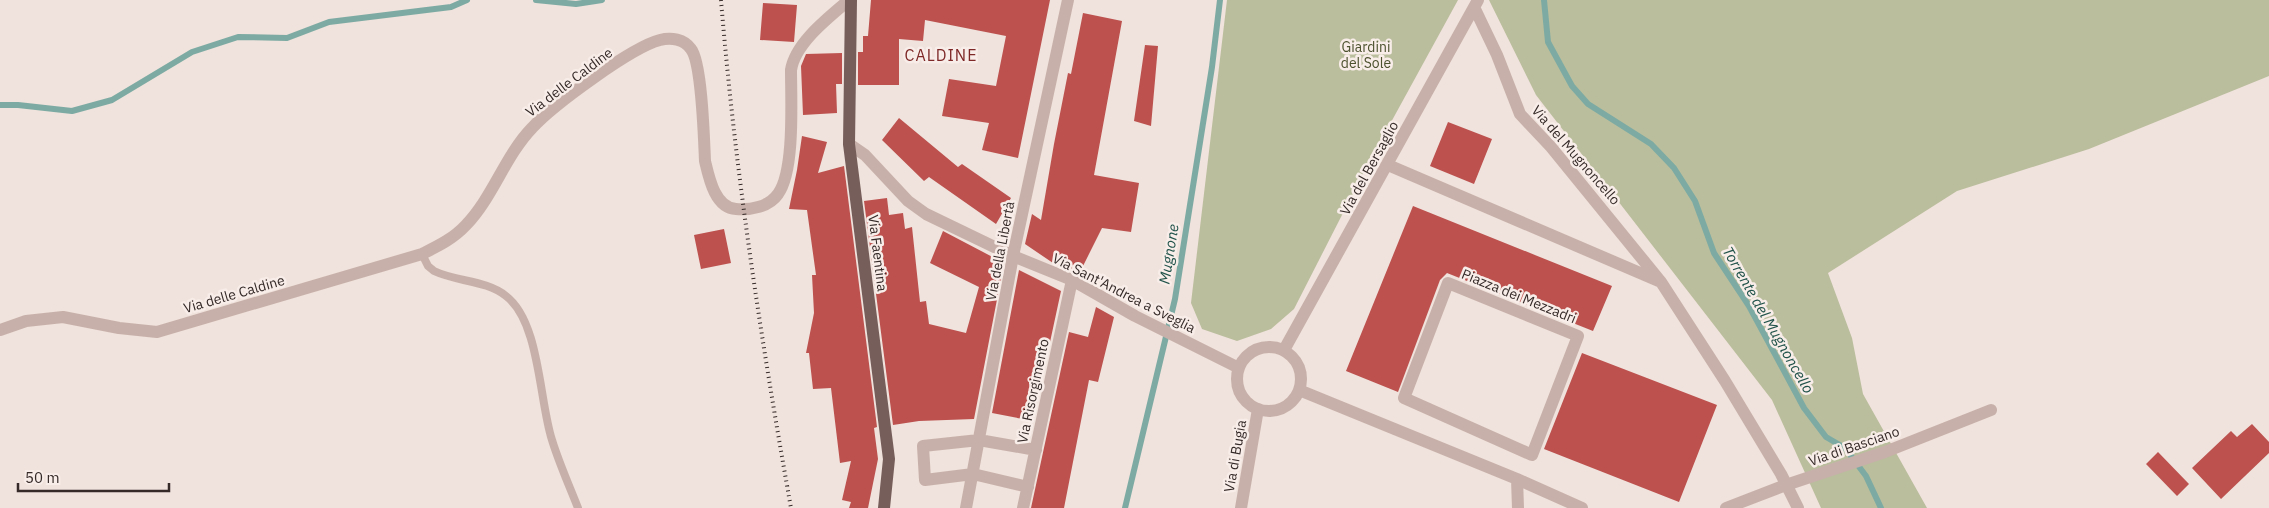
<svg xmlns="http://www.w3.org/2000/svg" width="2269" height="508" font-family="'IBM Plex Sans',sans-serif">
<rect width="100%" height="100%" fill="#f0e2dc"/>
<path fill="#babe9d" d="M 1227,0 L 1458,0 L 1367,166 L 1294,309 L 1271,329 L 1237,341 L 1202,329 L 1191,303 Z
M 1489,0 L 2269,0 L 2269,76 L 2089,149 L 1957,191 L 1828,273 L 1852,338 L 1863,394 L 1927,508 L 1821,508 L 1772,400 L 1536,95 Z"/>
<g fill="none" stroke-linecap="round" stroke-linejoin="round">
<path stroke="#7daba3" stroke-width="6" d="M 536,0 L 576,4 L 602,0
M 1544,0 L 1548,42 L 1572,86 L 1588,104 L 1651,144 L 1674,168 L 1695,201 L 1714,253 L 1749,306 L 1804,408 L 1826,437 L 1845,448 L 1866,476 L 1881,508
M 0,105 L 18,105 L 72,111 L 112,100 L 192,52 L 238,37 L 287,38 L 329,22 L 451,7 L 467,0
M 1125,508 L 1175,299 L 1212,67 L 1220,0"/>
</g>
<path fill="#bc514e" d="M 871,0 L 1050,0 L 1018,158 L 982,150 L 989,123 L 942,116 L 949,79 L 996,86 L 1006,36 L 925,20 L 923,41 L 899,39 L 899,85 L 858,85 L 858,52 L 863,52 L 863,36 L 868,36 Z
M 763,3 L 797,5 L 794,42 L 760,40 Z
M 1083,13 L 1122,21 L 1094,175 L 1139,183 L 1131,232 L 1102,228 L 1082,268 L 1072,265 L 1071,271 L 1053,263 L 1025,244 L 1032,214 L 1041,220 L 1054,144 L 1068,73 L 1071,74 Z
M 1145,45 L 1158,46 L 1151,126 L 1134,121 Z
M 842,53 L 842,84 L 836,84 L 837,113 L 803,115 L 801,66 L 806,54 Z
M 899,118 L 958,167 L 962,164 L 1011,198 L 996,224 L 929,177 L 924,181 L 882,140 Z
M 1448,122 L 1492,139 L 1474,184 L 1430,166 Z
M 802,136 L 827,142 L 818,173 L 844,166 L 877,427 L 874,428 L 878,459 L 868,508 L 849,508 L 851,502 L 842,500 L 851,461 L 840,463 L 831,388 L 813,389 L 809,353 L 806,353 L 814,313 L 812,275 L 816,275 L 807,210 L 789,209 L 797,170 Z
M 887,198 L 889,215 L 903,213 L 905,229 L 912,227 L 920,302 L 926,301 L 929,324 L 966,333 L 979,287 L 930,263 L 943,231 L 1004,263 L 974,419 L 919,421 L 893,425 L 864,201 Z
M 1413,206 L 1612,286 L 1593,331 L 1447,273 L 1440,280 L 1398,392 L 1346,371 Z
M 724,229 L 731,263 L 701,269 L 694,235 Z
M 1019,270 L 1061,291 L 1033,421 L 992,413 Z
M 1096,307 L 1114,317 L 1098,382 L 1089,380 L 1064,508 L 1031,508 L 1069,332 L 1088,337 Z
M 1582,353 L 1717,405 L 1679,502 L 1544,449 Z
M 2252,424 L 2269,442 L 2269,453 L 2221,499 L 2192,468 L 2231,431 L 2237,437 Z
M 2158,452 L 2189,484 L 2177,496 L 2146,464 Z"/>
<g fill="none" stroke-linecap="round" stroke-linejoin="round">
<path stroke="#c7b0a9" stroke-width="8" d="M 422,254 L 428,266 L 434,271 C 457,282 486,280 506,296 C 540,322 539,400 552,440 C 559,463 569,485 578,508"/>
<path stroke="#c7b0a9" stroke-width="12" d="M 1448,283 L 1578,336 L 1532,455 L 1404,398 Z"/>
<path stroke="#c7b0a9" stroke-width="12" d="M 1475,9 L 1497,55 L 1520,114 L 1551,147 L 1661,282 L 1725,381 L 1781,474 L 1798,508
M 849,144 L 865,155 L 908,201 L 926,214 L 1013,256 L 1072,280 L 1135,316 L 1239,368
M 1388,165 L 1661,282
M 0,330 L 26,321 L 63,317 L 119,328 L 157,332 L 422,254 C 438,246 453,239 466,225 C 493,197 505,156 532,128 C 553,105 632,47 660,40 C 671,37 684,39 691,49 C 702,63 704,140 705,161 C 709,178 715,208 736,209 C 751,210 769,207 778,194 C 795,171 791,100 791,70 C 795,43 829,17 849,0
M1237 379a32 32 0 1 1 64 0a32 32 0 1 1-64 0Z
M 1284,350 L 1478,0
M 1299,390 L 1517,479 L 1582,508
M 1517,479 L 1518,508
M 1028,487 L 973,474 L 925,480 L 923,446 L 979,440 L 1036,450
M 966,508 L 1013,256 L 1068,0
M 1023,508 L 1072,280
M 1241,508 L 1258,409
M 1726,508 L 1786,485 L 1885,452 L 1991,410"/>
<path stroke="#765e5b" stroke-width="12" d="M 851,0 L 849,144 L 889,459 L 884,508"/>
<path stroke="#352a28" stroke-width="4" stroke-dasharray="1 4" stroke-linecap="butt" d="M 721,0 C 735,170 761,340 791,508"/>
</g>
<g text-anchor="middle" stroke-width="5" stroke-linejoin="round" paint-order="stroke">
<g font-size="14" fill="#4c512e" stroke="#f8ede8">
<text x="1366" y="52">Giardini<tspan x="1366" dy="16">del Sole</tspan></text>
</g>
<g font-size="14" fill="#352a28" stroke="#f8ede8">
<text transform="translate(569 82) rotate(-37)" y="5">Via delle Caldine</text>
<text transform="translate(1576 155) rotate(49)" y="5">Via del Mugnoncello</text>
<text transform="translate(1369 168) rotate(-61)" y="5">Via del Bersaglio</text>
<text transform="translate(1000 251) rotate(-79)" y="5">Via della Libertà</text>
<text transform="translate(878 253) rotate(83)" y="5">Via Faentina</text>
<text transform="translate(1124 293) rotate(27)" y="5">Via Sant'Andrea a Sveglia</text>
<text transform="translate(234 294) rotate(-16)" y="5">Via delle Caldine</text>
<text transform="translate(1519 296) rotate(22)" y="5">Piazza dei Mezzadri</text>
<text transform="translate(1033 391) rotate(-78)" y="5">Via Risorgimento</text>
<text transform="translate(1854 446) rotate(-19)" y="5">Via di Basciano</text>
<text transform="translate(1235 456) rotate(-80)" y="5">Via di Bugia</text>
</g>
<g font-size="15" font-style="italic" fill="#21534b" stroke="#f8ede8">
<text transform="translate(1169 254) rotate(-81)" y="5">Mugnone</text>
<text transform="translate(1768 320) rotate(60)" y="5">Torrente del Mugnoncello</text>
</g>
<g font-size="16" letter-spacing="1" fill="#7e2928" stroke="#f8ede8">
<text x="941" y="61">CALDINE</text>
</g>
</g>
<path d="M18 483v8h151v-8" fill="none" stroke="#352a28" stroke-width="2.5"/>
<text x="25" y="483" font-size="15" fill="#352a28" stroke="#f8ede8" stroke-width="4" paint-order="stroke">50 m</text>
</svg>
